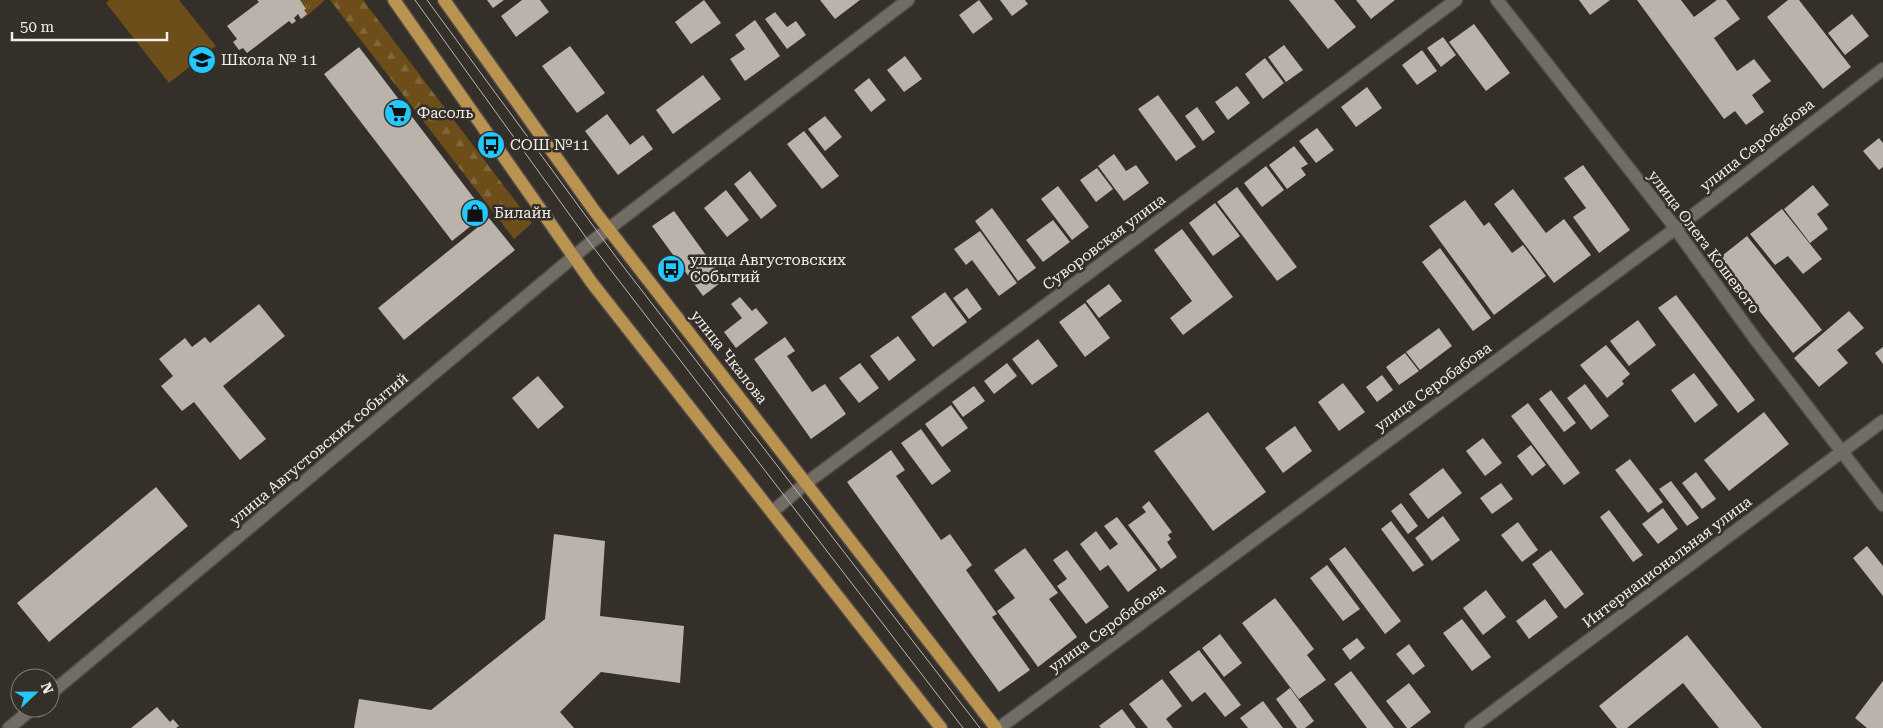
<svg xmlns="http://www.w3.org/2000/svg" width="1883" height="728" font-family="'Roboto Serif',serif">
<defs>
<pattern id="forest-firs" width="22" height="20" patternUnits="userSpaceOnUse" patternTransform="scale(1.25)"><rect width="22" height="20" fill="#6d4d19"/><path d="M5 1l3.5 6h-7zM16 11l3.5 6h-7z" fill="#82673b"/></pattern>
<pattern id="park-tufts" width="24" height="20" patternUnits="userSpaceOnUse" patternTransform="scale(1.25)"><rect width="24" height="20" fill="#6d4d19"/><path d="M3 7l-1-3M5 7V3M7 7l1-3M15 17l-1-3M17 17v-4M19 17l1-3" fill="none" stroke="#82673b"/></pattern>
</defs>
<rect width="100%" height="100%" fill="#342f29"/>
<path fill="#6d4d19" d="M 109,0 L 179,0 L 216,46 L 169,83 L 106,3 Z"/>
<path fill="url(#forest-firs)" d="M 330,0 L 363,0 L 532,223 L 514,239 Z"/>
<path fill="url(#park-tufts)" d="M 287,0 L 325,0 L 303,19 Z"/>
<path fill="#b9b3ab" d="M 257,0 L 300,0 L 306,9 L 304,10 L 307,14 L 301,19 L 298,14 L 294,18 L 296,21 L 292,24 L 289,21 L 247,53 L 243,48 L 239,50 L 233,42 L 237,39 L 227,26 L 259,2 Z
M 487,0 L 504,0 L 493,8 Z
M 522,0 L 540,0 L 549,12 L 516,37 L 501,16 Z
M 704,0 L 721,23 L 691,44 L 675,22 Z
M 820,0 L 860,0 L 835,19 Z
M 979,0 L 993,19 L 973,34 L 959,15 Z
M 1000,0 L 1025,0 L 1028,4 L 1012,16 Z
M 1289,0 L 1334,0 L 1356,27 L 1328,49 Z
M 1356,0 L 1395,0 L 1371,19 Z
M 1579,0 L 1610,0 L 1590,15 Z
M 1637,0 L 1681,0 L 1694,17 L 1717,0 L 1726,0 L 1740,19 L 1714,38 L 1737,71 L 1754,59 L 1771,81 L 1752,95 L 1764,112 L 1746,125 L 1735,111 L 1724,119 Z
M 1788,0 L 1799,0 L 1851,67 L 1823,89 L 1767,17 Z
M 775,12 L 787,27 L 796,21 L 806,35 L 787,49 L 765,19 Z
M 1852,14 L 1869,36 L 1845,55 L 1828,33 Z
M 755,20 L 780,56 L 745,81 L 730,59 L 745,49 L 735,35 Z
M 1474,24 L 1510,73 L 1486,91 L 1449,42 Z
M 1443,37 L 1456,55 L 1441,67 L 1427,48 Z
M 1284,45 L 1303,70 L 1286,82 L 1268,57 Z
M 570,46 L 605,93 L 577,113 L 542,66 Z
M 359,47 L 486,214 L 452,241 L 324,74 Z
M 1422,50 L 1437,71 L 1417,85 L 1402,65 Z
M 905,56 L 922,79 L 904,92 L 887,70 Z
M 1265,58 L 1284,83 L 1263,99 L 1245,74 Z
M 703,75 L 721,99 L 673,134 L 656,110 Z
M 869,78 L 886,100 L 871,112 L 854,90 Z
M 1237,86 L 1250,103 L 1228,120 L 1215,102 Z
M 1367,87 L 1382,108 L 1356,127 L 1341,107 Z
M 1158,95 L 1196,147 L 1176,161 L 1138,109 Z
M 1197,107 L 1215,132 L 1203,141 L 1185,116 Z
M 607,114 L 630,145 L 643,135 L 653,149 L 618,175 L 585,131 Z
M 825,116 L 842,137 L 825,151 L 808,129 Z
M 1317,128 L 1334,150 L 1316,163 L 1299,141 Z
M 804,131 L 839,176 L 822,189 L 787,144 Z
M 1879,138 L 1883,143 L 1883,167 L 1879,170 L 1863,151 Z
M 1294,146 L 1308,164 L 1301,168 L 1306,175 L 1287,189 L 1269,165 Z
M 1114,154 L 1126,171 L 1136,165 L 1149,183 L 1124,201 L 1098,166 Z
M 1583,165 L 1630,230 L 1599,253 L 1573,217 L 1586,208 L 1564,178 Z
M 1266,166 L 1284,190 L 1262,207 L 1244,183 Z
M 1097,168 L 1113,189 L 1096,202 L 1080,180 Z
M 750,171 L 777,206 L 761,219 L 734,184 Z
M 1813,185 L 1829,205 L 1817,214 L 1828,229 L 1810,243 L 1784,209 Z
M 1058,186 L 1089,227 L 1072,240 L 1041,199 Z
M 1237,187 L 1297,267 L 1277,281 L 1217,202 Z
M 1513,189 L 1546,233 L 1564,219 L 1591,255 L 1554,283 L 1494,204 Z
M 726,190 L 749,220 L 727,237 L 704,208 Z
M 1465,200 L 1484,226 L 1489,222 L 1512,253 L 1523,245 L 1546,276 L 1494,315 L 1429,226 Z
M 1215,203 L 1240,236 L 1213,256 L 1189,223 Z
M 992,208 L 1036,268 L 1018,281 L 975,221 Z
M 1782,209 L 1822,259 L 1803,274 L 1788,256 L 1775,265 L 1750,234 Z
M 674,211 L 724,280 L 703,296 L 652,226 Z
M 489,218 L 515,250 L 404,340 L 378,308 Z
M 1053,220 L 1070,242 L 1043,262 L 1026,240 Z
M 1182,229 L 1233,297 L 1183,335 L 1170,318 L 1192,301 L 1154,250 Z
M 980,231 L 1017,283 L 999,296 L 972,260 L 966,265 L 954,249 Z
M 1747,236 L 1822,330 L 1793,353 L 1718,259 Z
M 1440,248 L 1491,318 L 1473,331 L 1422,262 Z
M 1109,284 L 1122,301 L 1099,318 L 1086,301 Z
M 967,288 L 982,309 L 969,319 L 953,298 Z
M 945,292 L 967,322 L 933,347 L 911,317 Z
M 1676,295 L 1755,400 L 1738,413 L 1658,308 Z
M 740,297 L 752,311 L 756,308 L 768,323 L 736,348 L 724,332 L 742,318 L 731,304 Z
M 1085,303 L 1110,338 L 1085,357 L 1059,322 Z
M 259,304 L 285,336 L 223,386 L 266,439 L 240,460 L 194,402 L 182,411 L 161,386 L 173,376 L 159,359 L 185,338 L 192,347 L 205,337 L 210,343 Z
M 1849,311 L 1864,328 L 1837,350 L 1848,363 L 1819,387 L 1794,358 Z
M 1638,320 L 1656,345 L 1629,366 L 1610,341 Z
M 1439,328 L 1452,346 L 1420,370 L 1406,352 Z
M 898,336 L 916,360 L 889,381 L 870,356 Z
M 785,337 L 795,351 L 787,356 L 812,392 L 825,384 L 846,414 L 811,439 L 754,359 Z
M 1038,339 L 1058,366 L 1032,385 L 1012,359 Z
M 1606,345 L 1630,374 L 1622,381 L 1624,384 L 1607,398 L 1580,365 Z
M 1883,347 L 1883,364 L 1875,353 Z
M 1405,353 L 1419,371 L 1399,385 L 1386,367 Z
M 860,363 L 879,388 L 859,403 L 839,378 Z
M 1007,363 L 1017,376 L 994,394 L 984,381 Z
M 1694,373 L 1718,405 L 1695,423 L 1671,390 Z
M 1382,375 L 1393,390 L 1377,402 L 1366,387 Z
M 538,376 L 564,407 L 538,429 L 512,398 Z
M 1343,383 L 1365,412 L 1339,431 L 1318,402 Z
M 1585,384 L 1609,416 L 1591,430 L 1567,398 Z
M 974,386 L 985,401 L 963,417 L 952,402 Z
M 1551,390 L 1576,423 L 1564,432 L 1539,399 Z
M 1528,403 L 1580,473 L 1564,485 L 1511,416 Z
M 951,405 L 968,428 L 942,447 L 925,424 Z
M 1208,412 L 1266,492 L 1213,531 L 1154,451 Z
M 1764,412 L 1789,444 L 1729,491 L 1704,460 Z
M 1295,426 L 1312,451 L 1283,473 L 1265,448 Z
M 921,429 L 951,471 L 932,485 L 901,443 Z
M 1483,438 L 1502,463 L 1485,476 L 1466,451 Z
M 1531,445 L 1546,465 L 1532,476 L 1517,456 Z
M 891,450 L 905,470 L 896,476 L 941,540 L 950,534 L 972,565 L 966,570 L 997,614 L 992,617 L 1030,670 L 999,692 L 847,482 Z
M 1630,459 L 1663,502 L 1648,513 L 1615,470 Z
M 1443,468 L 1462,493 L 1428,519 L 1409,494 Z
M 1696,472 L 1716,499 L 1702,509 L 1682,483 Z
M 1671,481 L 1699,518 L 1687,526 L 1659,489 Z
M 1501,483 L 1513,499 L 1492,514 L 1480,498 Z
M 156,487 L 188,526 L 49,642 L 17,603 Z
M 1149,501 L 1172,532 L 1168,535 L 1171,539 L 1167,542 L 1177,557 L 1161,569 L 1128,525 L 1146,512 L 1142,507 Z
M 1401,503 L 1418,526 L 1408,534 L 1391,511 Z
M 1663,508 L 1678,529 L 1658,544 L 1642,524 Z
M 1609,510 L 1643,555 L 1633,562 L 1600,517 Z
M 1443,516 L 1460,540 L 1432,561 L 1415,538 Z
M 1117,517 L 1157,570 L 1128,592 L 1108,565 L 1100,571 L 1080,544 L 1096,531 L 1110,550 L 1118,544 L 1104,526 Z
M 1391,521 L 1424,565 L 1413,572 L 1381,529 Z
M 1518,522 L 1538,550 L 1522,562 L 1501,535 Z
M 554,534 L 605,541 L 600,616 L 684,626 L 680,683 L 601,672 L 560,712 L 574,728 L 354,728 L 359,699 L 431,710 L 545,619 Z
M 1867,546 L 1883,566 L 1883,596 L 1853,558 Z
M 1345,547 L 1401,621 L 1385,634 L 1329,559 Z
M 1025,548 L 1058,593 L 1049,599 L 1077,637 L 1038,667 L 997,611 L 1015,598 L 994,570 Z
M 1067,550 L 1109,607 L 1086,624 L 1057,586 L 1067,579 L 1053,560 Z
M 1551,550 L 1584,594 L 1565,609 L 1532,564 Z
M 1327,565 L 1360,609 L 1343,621 L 1310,578 Z
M 1486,590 L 1506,617 L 1483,635 L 1463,608 Z
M 1275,598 L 1314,649 L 1307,655 L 1326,680 L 1299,699 L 1242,623 Z
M 1545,599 L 1558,617 L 1529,639 L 1516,621 Z
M 1462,619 L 1491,657 L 1472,671 L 1443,633 Z
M 1220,634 L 1242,663 L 1224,677 L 1202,648 Z
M 1687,635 L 1762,728 L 1719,728 L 1683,683 L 1627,728 L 1617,728 L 1599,706 Z
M 1357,638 L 1365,648 L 1350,660 L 1342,649 Z
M 1409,644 L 1425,666 L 1413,675 L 1396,654 Z
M 1199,650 L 1241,705 L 1225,717 L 1205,692 L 1192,702 L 1169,672 Z
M 1351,671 L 1394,728 L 1367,728 L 1334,684 Z
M 1162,679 L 1182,706 L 1166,719 L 1173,728 L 1148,728 L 1129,704 Z
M 1883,681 L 1883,728 L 1867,728 L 1855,718 Z
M 1409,683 L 1431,712 L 1410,728 L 1407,728 L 1386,701 Z
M 1290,688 L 1314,721 L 1305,728 L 1297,728 L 1276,699 Z
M 1263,701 L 1283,728 L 1248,728 L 1240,718 Z
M 157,707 L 170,722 L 173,719 L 179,726 L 176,728 L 131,728 Z
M 1122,709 L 1136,728 L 1101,728 L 1099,726 Z"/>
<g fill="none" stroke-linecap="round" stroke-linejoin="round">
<g stroke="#504b46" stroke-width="15">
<path id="street" d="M 1497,0 L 1670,221 L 1756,340 L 1883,505
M 772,512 L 805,484 L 1456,0
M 50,694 L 590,243 L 908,0
M 9,728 L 33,708
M 999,728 L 1675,229 L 1883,69"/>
</g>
<g stroke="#504b46" stroke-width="15">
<path id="secondary" d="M 1471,728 L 1883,421"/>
</g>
<g stroke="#504b46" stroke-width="15">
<path id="primary" d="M 394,0 L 592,283 L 941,728
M 444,0 L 596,213 L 996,728"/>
</g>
<use href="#street" stroke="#716c64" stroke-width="12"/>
<use href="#secondary" stroke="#716c64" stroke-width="12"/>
<use href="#primary" stroke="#bb9351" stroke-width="12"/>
<path stroke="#b9b5b0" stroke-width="1" d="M 415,0 L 590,243 L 963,728
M 427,0 L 619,261 L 980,728"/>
</g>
<defs>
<g id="school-disc" transform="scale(1.4375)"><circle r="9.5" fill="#23c9fe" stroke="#342f29"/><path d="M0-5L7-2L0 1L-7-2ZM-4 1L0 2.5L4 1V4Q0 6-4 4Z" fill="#111"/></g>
<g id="supermarket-disc" transform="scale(1.4375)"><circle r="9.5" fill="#23c9fe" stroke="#342f29"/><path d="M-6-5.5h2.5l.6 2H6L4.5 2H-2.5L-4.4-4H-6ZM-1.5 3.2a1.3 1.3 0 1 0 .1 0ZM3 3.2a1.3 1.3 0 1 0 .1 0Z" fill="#111"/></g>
<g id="bus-disc" transform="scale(1.4375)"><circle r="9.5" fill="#23c9fe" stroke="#342f29"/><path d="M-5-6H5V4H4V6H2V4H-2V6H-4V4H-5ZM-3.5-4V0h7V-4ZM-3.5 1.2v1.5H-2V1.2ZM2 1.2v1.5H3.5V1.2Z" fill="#111"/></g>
<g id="shop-disc" transform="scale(1.4375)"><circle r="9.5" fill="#23c9fe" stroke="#342f29"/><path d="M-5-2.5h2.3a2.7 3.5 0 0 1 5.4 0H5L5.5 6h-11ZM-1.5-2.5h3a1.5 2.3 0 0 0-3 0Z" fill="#111"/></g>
</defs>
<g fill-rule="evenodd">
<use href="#school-disc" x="202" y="60"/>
<use href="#supermarket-disc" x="398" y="113"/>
<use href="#bus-disc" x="491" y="145"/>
<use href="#shop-disc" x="475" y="213"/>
<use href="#bus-disc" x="671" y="269"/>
</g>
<g text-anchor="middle" stroke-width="5" stroke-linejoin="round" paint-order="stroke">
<g font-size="15" fill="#f3f0ec" stroke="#342f29" text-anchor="start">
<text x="221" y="65">Школа № 11</text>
<text x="417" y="118">Фасоль</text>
<text x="510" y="150">СОШ №11</text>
<text x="494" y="218">Билайн</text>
<text x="690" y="265">улица Августовских<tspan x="690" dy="17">Событий</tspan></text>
</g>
<g font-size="15" fill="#f3f0ec" stroke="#342f29">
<text transform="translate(1757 145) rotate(-38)" y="5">улица Серобабова</text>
<text transform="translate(1104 242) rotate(-37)" y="5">Суворовская улица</text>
<text transform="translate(1704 242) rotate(53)" y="5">улица Олега Кошевого</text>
<text transform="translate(729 357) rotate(52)" y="5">улица Чкалова</text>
<text transform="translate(1433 387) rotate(-36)" y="5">улица Серобабова</text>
<text transform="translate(319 449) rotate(-40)" y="5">улица Августовских событий</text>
<text transform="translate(1667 562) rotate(-37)" y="5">Интернациональная улица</text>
<text transform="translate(1107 628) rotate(-36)" y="5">улица Серобабова</text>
</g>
</g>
<g transform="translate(35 693) rotate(68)"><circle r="24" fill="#342f29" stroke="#807c77"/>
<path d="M0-4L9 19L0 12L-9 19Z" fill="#23c9fe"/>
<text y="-8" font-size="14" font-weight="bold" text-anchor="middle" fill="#f3f0ec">N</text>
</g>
<path d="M12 32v8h155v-8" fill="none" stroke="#f3f0ec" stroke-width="2.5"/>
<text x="20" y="32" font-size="15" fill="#f3f0ec" stroke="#342f29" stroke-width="4" paint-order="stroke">50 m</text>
</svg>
